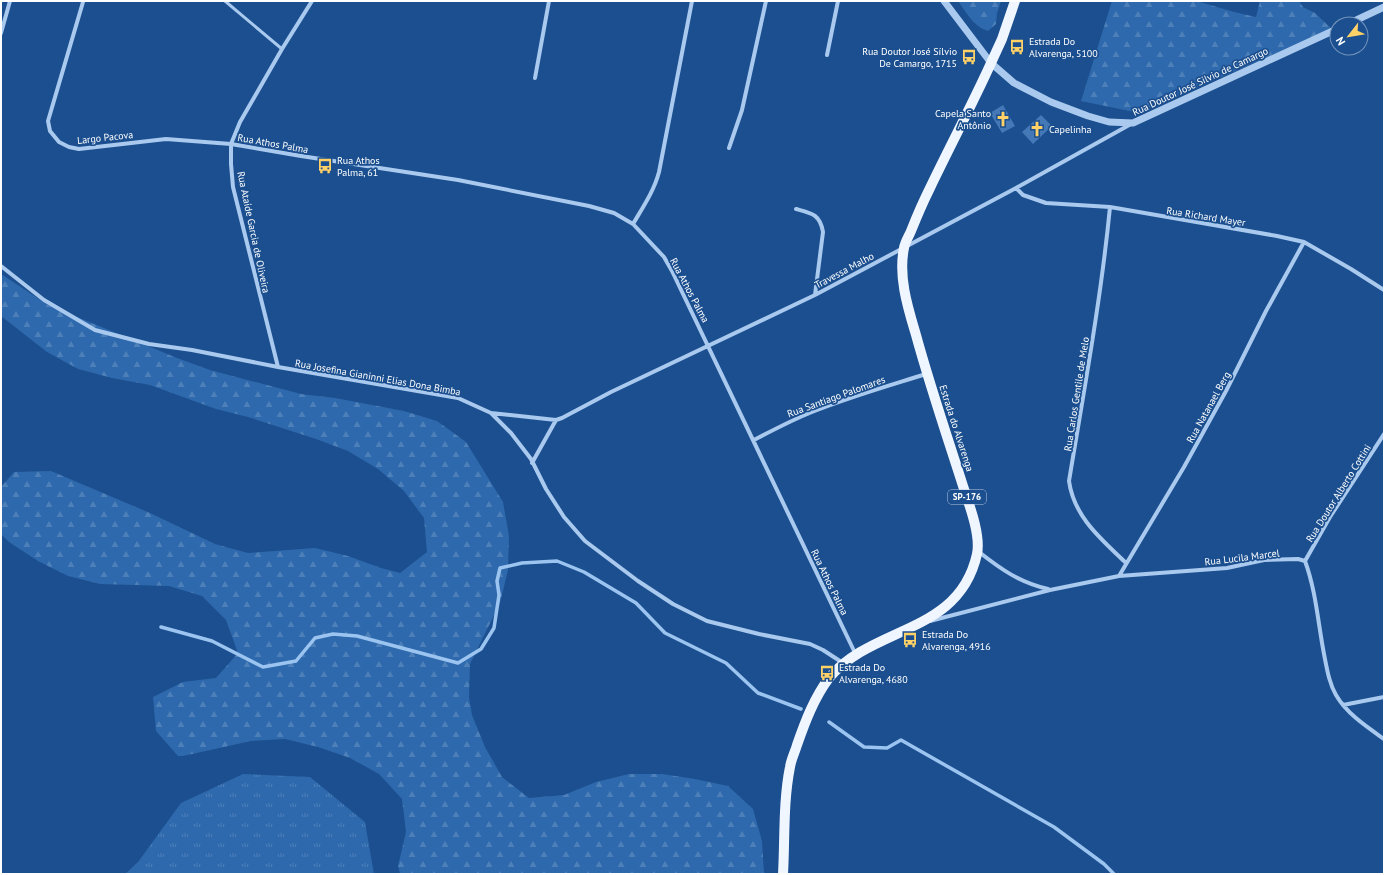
<svg xmlns="http://www.w3.org/2000/svg" width="1385" height="875" font-family="'PT Sans',sans-serif">
<defs>
<pattern id="grass-tufts" width="24" height="20" patternUnits="userSpaceOnUse"><rect width="24" height="20" fill="#2e69ad"/><path d="M3 7l-1-3M5 7V3M7 7l1-3M15 17l-1-3M17 17v-4M19 17l1-3" fill="none" stroke="#4d80b9"/></pattern>
<pattern id="forest-firs" width="22" height="20" patternUnits="userSpaceOnUse"><rect width="22" height="20" fill="#2e69ad"/><path d="M5 1l3.5 6h-7zM16 11l3.5 6h-7z" fill="#4d80b9"/></pattern>
</defs>
<rect width="100%" height="100%" fill="#1b4f8f"/>
<path fill="url(#grass-tufts)" d="M 243,774 L 310,777 L 365,822 L 374,874 L 125,874 L 138,862 L 181,803 Z"/>
<path fill="url(#forest-firs)" d="M 958,1 L 1001,1 L 997,13 L 996,24 L 988,31 C 974,27 966,12 958,1 Z
M 1112,1 L 1188,1 L 1200,2 L 1234,12 L 1256,17 L 1260,1 L 1299,1 L 1303,7 L 1315,13 L 1332,29 L 1139,113 L 1081,101 Z
M 1,274 L 48,305 L 177,358 L 210,370 L 301,394 L 335,398 L 404,411 L 437,421 L 466,442 L 503,502 L 509,536 L 508,570 L 500,603 L 470,664 L 469,697 L 472,715 L 485,747 L 502,777 L 529,798 L 564,795 L 596,782 L 629,774 L 662,774 L 695,779 L 728,786 L 753,809 L 762,841 L 764,874 L 400,874 L 398,866 L 406,832 L 402,799 L 379,774 L 350,758 L 318,747 L 285,739 L 251,741 L 183,756 L 178,756 L 156,731 L 153,697 L 183,682 L 216,678 L 238,653 L 226,620 L 202,596 L 169,586 L 100,584 L 68,576 L 38,561 L 9,542 L 1,534 L 1,487 L 14,472 L 51,471 L 150,513 L 215,544 L 248,553 L 315,548 L 348,556 L 381,568 L 400,573 L 427,552 L 424,518 L 404,491 L 378,469 L 348,451 L 316,439 L 248,417 L 216,409 L 150,385 L 112,378 L 78,369 L 47,352 L 1,316 Z"/>
<g fill="none" stroke-linecap="round" stroke-linejoin="round">
<path stroke="#9cc4f0" stroke-width="3.5" d="M 161,627 L 212,641 L 263,667 L 296,661 L 315,638 L 333,634 L 357,636 L 458,663 L 481,649 L 494,628 L 499,595 L 497,581 L 500,568 L 522,563 L 557,561 L 584,572 L 636,603 L 665,633 L 726,663 L 758,693 L 801,709
M 829,722 L 864,747 L 887,748 L 901,740 L 1054,827 L 1104,864 L 1114,874"/>
</g>
<path fill="#4478b7" d="M 1003,105 L 1015,126 L 1002,133 L 990,113 Z
M 1041,115 L 1052,126 L 1033,144 L 1022,132 Z"/>
<g fill="none" stroke-linecap="round" stroke-linejoin="round">
<path stroke="#a9c9ee" stroke-width="3" d="M 225,1 L 282,49"/>
<path stroke="#a9c9ee" stroke-width="4" d="M 83,2 L 48,121 L 50,131 L 59,142 L 69,147 L 79,149 L 166,139 L 231,144 L 301,156 L 458,180 L 589,206 L 614,213 L 633,224 L 664,257 L 672,271 L 856,655
M 1,33 L 10,1
M 827,55 L 838,1
M 535,78 L 549,1
M 729,148 L 742,110 L 766,1
M 1016,188 L 1023,195 L 1046,203 L 1110,207 L 1277,236 L 1304,242 L 1351,269 L 1384,290
M 1110,207 C 1101,299 1084,390 1069,481 C 1074,517 1101,539 1126,563
M 796,209 C 811,213 820,214 823,232 L 815,295
M 633,224 C 643,207 654,191 659,172 L 692,1
M 1,266 L 44,300 L 95,330 L 149,344 L 192,350 L 278,367 L 458,398 L 491,413 L 511,433 L 531,459 L 546,489 L 564,517 L 585,541 L 638,581 L 673,604 L 707,621 L 759,634 L 810,644 L 823,650 L 843,663
M 278,367 L 233,187 L 231,164 L 231,144 L 240,122 L 282,49 L 312,1
M 491,413 L 556,420 L 562,418 L 611,392 L 815,295 L 1016,188 L 1131,124
M 754,440 C 773,430 792,420 812,412 C 849,397 888,386 926,374
M 532,463 L 556,420
M 979,552 C 1002,570 1019,582 1048,589
M 1305,561 L 1330,517 L 1384,434
M 1119,576 L 1184,467 L 1226,391 L 1266,311 L 1304,242
M 930,621 L 1050,590 L 1119,576 L 1227,568 L 1264,560 L 1298,559 L 1305,561 C 1316,591 1318,623 1324,654 C 1327,669 1329,683 1336,695 C 1347,714 1367,727 1384,739
M 1343,705 L 1384,697"/>
<path stroke="#a9c9ee" stroke-width="7" d="M 944,1 L 991,63 L 1014,83 L 1051,102 L 1088,116 L 1109,122 L 1133,123 L 1337,29
M 1348,24 L 1384,7"/>
<path stroke="#f0f6ff" stroke-width="10" d="M 783,874 C 785,839 783,802 790,767 C 791,760 795,752 797,745 C 805,722 814,698 829,678 C 873,625 959,635 977,554 C 981,535 969,504 963,486 C 947,436 930,386 916,335 C 908,308 898,277 904,248 C 905,242 909,236 911,231 C 917,216 923,202 930,188 C 950,146 972,105 991,63 L 1002,39 L 1015,1"/>
</g>
<defs>
<g id="bus-bare" transform="scale(1.2)"><path d="M-5-6H5V4H4V6H2V4H-2V6H-4V4H-5ZM-3.5-4V0h7V-4ZM-3.5 1.2v1.5H-2V1.2ZM2 1.2v1.5H3.5V1.2Z" fill="#ffd166" stroke="#1b4f8f" stroke-width="2.5" paint-order="stroke"/></g>
<g id="church-bare" transform="scale(1.2)"><path d="M-1.2-6h2.4v3.5h3.3v2.4h-3.3V6h-2.4V-.1h-3.3v-2.4h3.3Z" fill="#ffd166" stroke="#1b4f8f" stroke-width="2.5" paint-order="stroke"/></g>
</defs>
<g fill-rule="evenodd">
<use href="#bus-bare" x="1017" y="47"/>
<use href="#bus-bare" x="969" y="57"/>
<use href="#church-bare" x="1003" y="119"/>
<use href="#church-bare" x="1037" y="129"/>
<use href="#bus-bare" x="325" y="166"/>
<use href="#bus-bare" x="910" y="640"/>
<use href="#bus-bare" x="827" y="673"/>
</g>
<g text-anchor="middle" stroke-width="3.5" stroke-linejoin="round" paint-order="stroke">
<rect fill="#1b4f8f" stroke="#bbcadd" stroke-width="1" x="948" y="490" width="38" height="14" rx="3"/>
<g font-size="9" font-weight="bold" fill="#fff">
<text x="967" y="500">SP-176</text>
</g>
<g font-size="10" fill="#fff" stroke="#1b4f8f" text-anchor="start">
<text x="1029" y="45">Estrada Do<tspan x="1029" dy="12">Alvarenga, 5100</tspan></text>
<text x="957" y="55" text-anchor="end">Rua Doutor José Sílvio<tspan x="957" dy="12">De Camargo, 1715</tspan></text>
<text x="991" y="117" text-anchor="end">Capela Santo<tspan x="991" dy="12">Antônio</tspan></text>
<text x="1049" y="133">Capelinha</text>
<text x="337" y="164">Rua Athos<tspan x="337" dy="12">Palma, 61</tspan></text>
<text x="922" y="638">Estrada Do<tspan x="922" dy="12">Alvarenga, 4916</tspan></text>
<text x="839" y="671">Estrada Do<tspan x="839" dy="12">Alvarenga, 4680</tspan></text>
</g>
<g font-size="10" fill="#fff" stroke="#1b4f8f">
<text transform="translate(1200 81) rotate(-25)" y="4">Rua Doutor José Silvio de Camargo</text>
<text transform="translate(105 137) rotate(-6)" y="4">Largo Pacova</text>
<text transform="translate(273 143) rotate(10)" y="4">Rua Athos Palma</text>
<text transform="translate(1206 216) rotate(9)" y="4">Rua Richard Mayer</text>
<text transform="translate(254 232) rotate(78)" y="4">Rua Ataíde Garcia de Oliveira</text>
<text transform="translate(844 270) rotate(-28)" y="4">Travessa Malho</text>
<text transform="translate(690 290) rotate(62)" y="4">Rua Athos Palma</text>
<text transform="translate(378 377) rotate(10)" y="4">Rua Josefina Gianinni Elias Dona Bimba</text>
<text transform="translate(1076 394) rotate(-81)" y="4">Rua Carlos Gentile de Melo</text>
<text transform="translate(836 396) rotate(-20)" y="4">Rua Santiago Palomares</text>
<text transform="translate(1208 407) rotate(-61)" y="4">Rua Natanael Berg</text>
<text transform="translate(957 428) rotate(72)" y="4">Estrada do Alvarenga</text>
<text transform="translate(1338 493) rotate(-58)" y="4">Rua Doutor Alberto Cottini</text>
<text transform="translate(1242 557) rotate(-7)" y="4">Rua Lucila Marcel</text>
<text transform="translate(830 582) rotate(64)" y="4">Rua Athos Palma</text>
</g>
</g>
<rect width="1385" height="875" fill="none" stroke="#ffffff" stroke-width="4"/>
<g transform="translate(1349 36) rotate(239)"><circle r="19" fill="#1b4f8f" stroke="#7695bc"/>
<path d="M0-3L7 15L0 10L-7 15Z" fill="#ffd166"/>
<text y="-6" font-size="11" font-weight="bold" text-anchor="middle" fill="#ffffff">N</text>
</g>
</svg>
